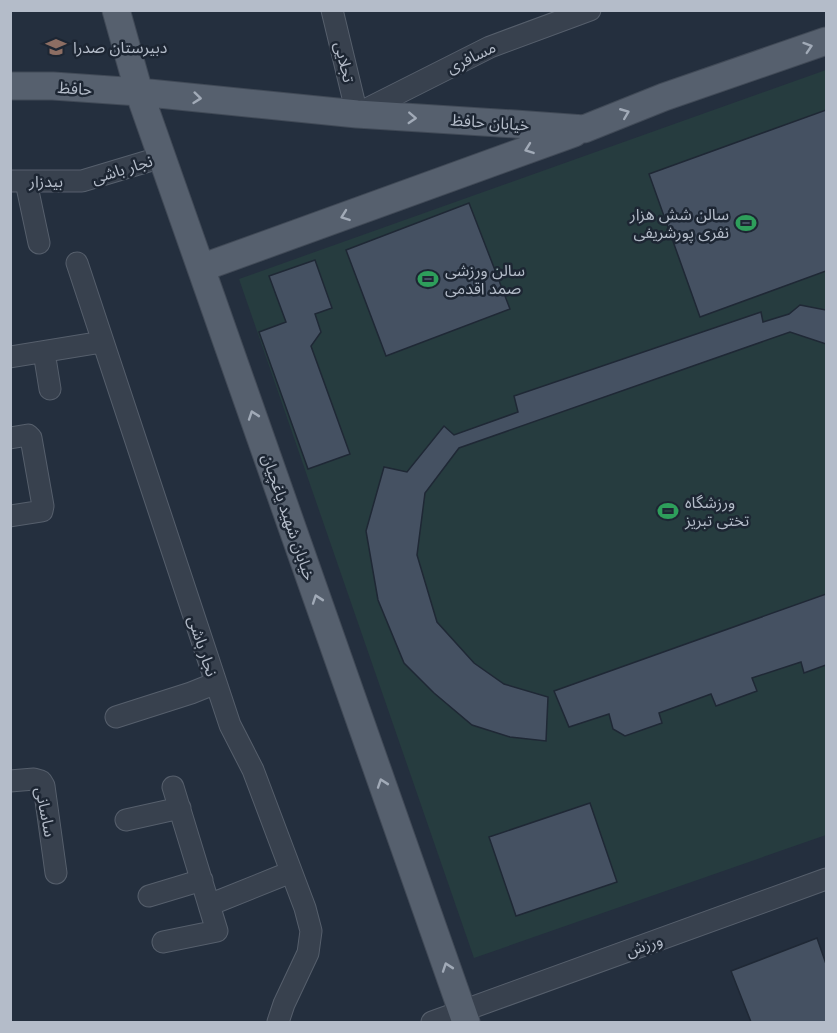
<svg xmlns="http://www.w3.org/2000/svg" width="837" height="1033" font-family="'DM Sans','Noto Sans Arabic',sans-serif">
<rect width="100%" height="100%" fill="#242f3e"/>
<path fill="#263c3f" d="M 826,70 L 826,835 L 474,958 L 239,279 Z"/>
<path fill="#455162" stroke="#1f2835" stroke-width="1.5" d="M 826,110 L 826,271 L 700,317 L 649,174 Z
M 469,203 L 510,309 L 386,356 L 346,250 Z
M 315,260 L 332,308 L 315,314 L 321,332 L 311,346 L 350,454 L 308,469 L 259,332 L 286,322 L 269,276 Z
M 800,305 L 826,310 L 826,344 L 790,332 L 459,448 L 425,493 L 417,555 L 437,622 L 474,663 L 504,684 L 548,697 L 546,741 L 510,737 L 472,725 L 434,693 L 404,663 L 378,600 L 366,531 L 384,467 L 407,472 L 444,426 L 454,435 L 518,412 L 514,396 L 761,312 L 763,322 L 789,314 Z
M 826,594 L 826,665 L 804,673 L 801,662 L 752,678 L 757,691 L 716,706 L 711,694 L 659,713 L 662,723 L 625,736 L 613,729 L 609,714 L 569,727 L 554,691 Z
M 590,803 L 617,882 L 516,916 L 489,837 Z
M 817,938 L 826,964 L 826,1022 L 751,1022 L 731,971 Z"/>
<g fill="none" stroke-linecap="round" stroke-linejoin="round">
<g stroke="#565f6c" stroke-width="23">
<path id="minor" d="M 332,10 L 357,114 L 490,47 L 590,10
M 10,181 L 82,181 L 162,157
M 26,182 L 39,243
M 77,263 L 230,725 L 253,770 L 305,908 L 311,931 L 308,953 L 284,1004 L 278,1022
M 44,352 L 50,389
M 10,357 L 102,342
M 10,438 L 28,435 L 31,438 L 43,506 L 42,511 L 10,516
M 116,717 L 191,693 L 216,683
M 10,781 L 34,779 L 41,781 L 44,786 L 56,873
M 173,787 L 209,905 L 291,872
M 126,820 L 180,808
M 149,896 L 202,880
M 163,942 L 217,931 L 209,905
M 432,1022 L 826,879"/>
</g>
<g stroke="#414a57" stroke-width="29">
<path id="major" d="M 116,10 L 139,92 L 466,1022
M 10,86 L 53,86 L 139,92 L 357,114 L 515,124 L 584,129 L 664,97 L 826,41
M 201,268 L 574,133"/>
</g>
<use href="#minor" stroke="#38414e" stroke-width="21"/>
<use href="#major" stroke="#56606e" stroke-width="27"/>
</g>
<defs><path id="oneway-chevron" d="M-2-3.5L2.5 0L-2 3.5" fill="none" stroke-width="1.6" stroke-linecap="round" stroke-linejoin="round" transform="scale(1.5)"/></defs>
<g stroke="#a1aab7">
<use href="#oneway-chevron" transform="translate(808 47) rotate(-18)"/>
<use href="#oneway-chevron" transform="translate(197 98) rotate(6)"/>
<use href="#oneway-chevron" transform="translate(625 113) rotate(-22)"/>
<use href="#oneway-chevron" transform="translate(412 118) rotate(3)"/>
<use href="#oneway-chevron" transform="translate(529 149) rotate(160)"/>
<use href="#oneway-chevron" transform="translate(345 216) rotate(160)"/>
<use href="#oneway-chevron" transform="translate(253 415) rotate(-109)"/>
<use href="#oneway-chevron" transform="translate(317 599) rotate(-109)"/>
<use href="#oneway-chevron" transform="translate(382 783) rotate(-109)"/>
<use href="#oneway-chevron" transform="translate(447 967) rotate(-109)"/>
</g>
<defs>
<g id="school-bare" transform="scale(1.62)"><path d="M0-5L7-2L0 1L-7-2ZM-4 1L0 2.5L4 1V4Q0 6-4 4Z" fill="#8d6e63" stroke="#1d2633" stroke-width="2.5" paint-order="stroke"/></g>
<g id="stadium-bare" transform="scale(1.62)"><path d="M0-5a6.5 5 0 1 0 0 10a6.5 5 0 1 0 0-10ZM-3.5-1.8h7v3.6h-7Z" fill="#2e9e5b" stroke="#1d2633" stroke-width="2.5" paint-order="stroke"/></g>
</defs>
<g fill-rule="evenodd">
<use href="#school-bare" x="56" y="47"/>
<use href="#stadium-bare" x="746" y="223"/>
<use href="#stadium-bare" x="428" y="279"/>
<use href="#stadium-bare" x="668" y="511"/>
</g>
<g text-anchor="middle" stroke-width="5" stroke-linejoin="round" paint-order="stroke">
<g font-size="16" fill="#b4bcc9" stroke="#1d2633" text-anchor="start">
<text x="73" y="53">دبیرستان صدرا</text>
<text x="729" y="220" text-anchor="end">سالن شش هزار<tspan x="729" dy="18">نفری پورشریفی</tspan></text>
<text x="445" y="276">سالن ورزشی<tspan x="445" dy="18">صمد اقدمی</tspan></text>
<text x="685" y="508">ورزشگاه<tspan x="685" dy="18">تختی تبریز</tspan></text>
</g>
<g font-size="16" fill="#b4bcc9" stroke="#1d2633">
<text transform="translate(471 57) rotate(-26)" y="6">مسافری</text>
<text transform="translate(345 62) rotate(77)" y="6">تجلایی</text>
<text transform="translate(75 88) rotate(4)" y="6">حافظ</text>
<text transform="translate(490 122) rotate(4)" y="6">خیابان حافظ</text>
<text transform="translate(122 169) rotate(-17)" y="6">نجار باشی</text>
<text x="46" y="187">بیدزار</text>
<text transform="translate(289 517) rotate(71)" y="6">خیابان شهید یاغچیان</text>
<text transform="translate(203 646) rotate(72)" y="6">نجار باشی</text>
<text transform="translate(46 812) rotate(79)" y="6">ساسانی</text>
<text transform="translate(644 945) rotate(-20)" y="6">ورزش</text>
</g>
</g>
<rect width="837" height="1033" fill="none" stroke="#b4bcc9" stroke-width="24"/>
</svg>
